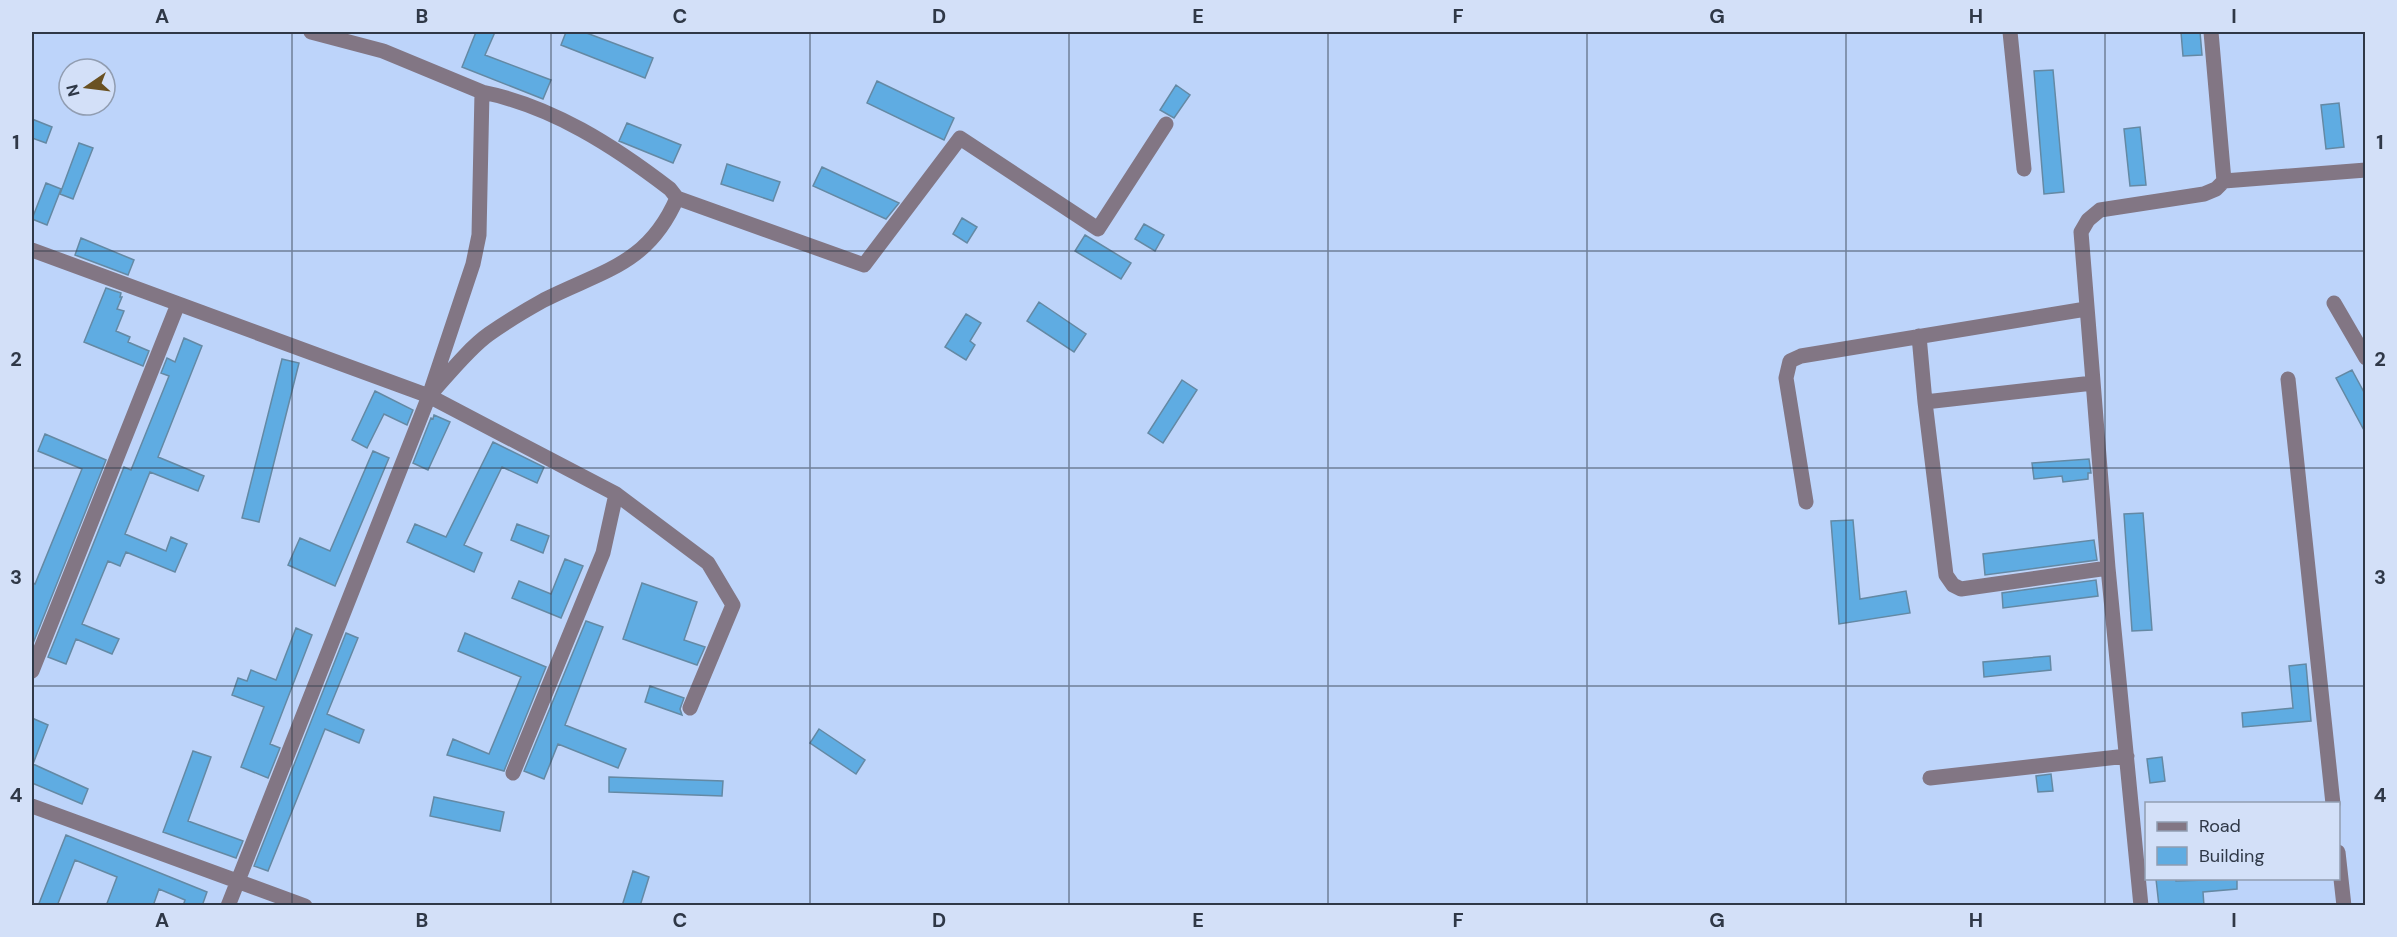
<svg xmlns="http://www.w3.org/2000/svg" width="2397" height="937" font-family="'DM Sans',sans-serif">
<rect width="100%" height="100%" fill="#bdd4fa"/>
<path fill="#5face2" stroke="#6489a4" stroke-width="1.5" d="M 476,32 L 495,32 L 485,55 L 551,80 L 543,99 L 462,67 Z
M 566,32 L 584,32 L 653,58 L 645,78 L 561,45 Z
M 2181,32 L 2200,32 L 2202,55 L 2183,56 Z
M 2053,70 L 2064,192 L 2044,194 L 2034,71 Z
M 877,81 L 954,118 L 944,140 L 867,103 Z
M 1176,85 L 1190,95 L 1174,118 L 1160,110 Z
M 2339,103 L 2344,147 L 2326,149 L 2321,105 Z
M 32,119 L 52,127 L 46,143 L 32,138 Z
M 627,123 L 681,145 L 673,163 L 619,141 Z
M 2140,127 L 2146,185 L 2130,186 L 2124,129 Z
M 79,143 L 93,148 L 73,199 L 60,194 Z
M 727,164 L 780,182 L 773,201 L 721,184 Z
M 822,167 L 899,203 L 886,219 L 813,186 Z
M 46,183 L 61,189 L 47,225 L 32,219 Z
M 962,218 L 977,227 L 967,243 L 953,234 Z
M 1144,224 L 1164,235 L 1155,251 L 1135,239 Z
M 1085,235 L 1131,263 L 1121,279 L 1075,251 Z
M 81,238 L 134,260 L 128,275 L 75,255 Z
M 106,288 L 121,293 L 120,297 L 122,297 L 117,309 L 124,311 L 116,331 L 130,337 L 128,342 L 149,351 L 143,366 L 84,342 Z
M 1039,302 L 1086,334 L 1074,352 L 1027,321 Z
M 966,314 L 981,323 L 970,341 L 975,345 L 966,360 L 945,347 Z
M 184,338 L 202,346 L 158,457 L 204,476 L 198,491 L 150,472 L 125,534 L 166,551 L 171,537 L 187,544 L 175,572 L 126,552 L 120,566 L 108,561 L 82,624 L 119,639 L 112,654 L 76,639 L 66,664 L 48,657 L 124,467 L 131,470 L 169,376 L 161,373 L 167,358 L 175,362 Z
M 282,359 L 299,363 L 259,522 L 242,518 Z
M 2352,370 L 2366,396 L 2366,434 L 2336,378 Z
M 1182,380 L 1197,390 L 1163,443 L 1148,433 Z
M 375,391 L 413,410 L 407,425 L 384,414 L 367,448 L 352,440 Z
M 434,415 L 450,422 L 428,470 L 413,463 L 431,418 L 433,419 Z
M 45,434 L 106,460 L 32,646 L 32,582 L 35,584 L 82,469 L 38,451 Z
M 493,442 L 544,467 L 537,483 L 502,467 L 464,545 L 482,553 L 474,572 L 407,542 L 415,524 L 446,537 Z
M 373,451 L 389,458 L 335,586 L 288,565 L 300,538 L 330,551 Z
M 2089,459 L 2091,473 L 2088,473 L 2088,479 L 2063,482 L 2062,476 L 2034,479 L 2032,463 Z
M 2143,513 L 2152,630 L 2132,631 L 2124,514 Z
M 1853,520 L 1860,599 L 1906,591 L 1910,613 L 1839,624 L 1831,521 Z
M 517,524 L 549,536 L 543,553 L 511,540 Z
M 2094,540 L 2097,560 L 1985,575 L 1983,554 Z
M 565,559 L 583,566 L 561,618 L 512,598 L 519,581 L 551,594 Z
M 2096,580 L 2098,596 L 2003,608 L 2002,593 Z
M 642,583 L 697,602 L 684,640 L 705,647 L 697,665 L 623,639 Z
M 586,621 L 603,627 L 565,725 L 626,749 L 618,768 L 558,744 L 544,779 L 524,771 Z
M 296,628 L 312,635 L 270,744 L 280,748 L 268,778 L 241,767 L 264,707 L 232,695 L 238,678 L 247,681 L 251,670 L 276,680 Z
M 346,633 L 358,638 L 327,714 L 364,730 L 359,743 L 325,729 L 268,871 L 254,866 Z
M 465,633 L 546,667 L 504,771 L 447,755 L 453,739 L 489,754 L 521,677 L 458,651 Z
M 2050,656 L 2051,670 L 1984,677 L 1983,662 Z
M 2306,664 L 2311,721 L 2243,727 L 2242,713 L 2293,708 L 2289,666 Z
M 650,686 L 684,698 L 680,709 L 682,715 L 645,702 Z
M 32,718 L 48,725 L 33,764 L 88,789 L 82,804 L 32,783 Z
M 819,729 L 865,760 L 856,774 L 810,743 Z
M 193,751 L 211,757 L 188,821 L 243,841 L 236,858 L 163,832 Z
M 2162,757 L 2165,781 L 2150,783 L 2147,759 Z
M 2051,774 L 2053,791 L 2038,792 L 2036,776 Z
M 609,777 L 723,781 L 722,796 L 609,792 Z
M 434,797 L 504,812 L 500,831 L 430,816 Z
M 66,835 L 207,892 L 202,906 L 183,906 L 185,900 L 159,889 L 153,906 L 106,906 L 117,877 L 75,860 L 57,906 L 38,906 Z
M 633,871 L 649,877 L 640,906 L 622,906 Z
M 2156,879 L 2176,879 L 2176,881 L 2237,879 L 2237,889 L 2203,892 L 2204,906 L 2159,906 Z"/>
<g fill="none" stroke-linecap="round" stroke-linejoin="round">
<path stroke="#827684" stroke-width="15" d="M 311,32 L 383,51 L 482,92 L 479,235 L 473,264 L 431,390
M 2010,32 L 2024,169
M 482,92 C 552,106 614,146 670,189 L 677,198
M 2224,181 L 2366,170
M 32,250 L 429,396 L 228,906
M 2334,303 L 2366,358
M 1919,336 L 1925,402
M 2288,379 L 2333,804
M 2093,383 L 1925,402 L 1946,575 L 1953,585 L 1961,589 L 2108,568
M 429,396 C 446,377 469,348 489,334 C 506,322 526,310 544,300 C 603,270 648,265 677,198 L 864,265 L 960,138 L 1098,229 L 1166,124
M 429,396 L 616,494 L 603,553 L 513,773
M 616,494 L 708,563 L 733,605 L 690,708
M 1806,502 L 1786,378 L 1790,361 L 1801,356 L 2086,309
M 32,671 L 178,304
M 1930,778 L 2127,756
M 32,806 L 305,906
M 2338,852 L 2344,906
M 2141,906 L 2108,568 L 2081,232 L 2088,220 L 2100,210 L 2204,194 L 2216,189 L 2224,181 L 2211,32"/>
</g>
<path fill="none" stroke="#2f3847" stroke-width="1.5" stroke-opacity="0.55" d="M 292,32 L 292,906M 551,32 L 551,906M 810,32 L 810,906M 1069,32 L 1069,906M 1328,32 L 1328,906M 1587,32 L 1587,906M 1846,32 L 1846,906M 2105,32 L 2105,906M 32,251 L 2366,251M 32,468 L 2366,468M 32,686 L 2366,686"/>
<rect width="2397" height="937" fill="none" stroke="#d3e0f8" stroke-width="66"/>
<rect x="2145" y="802" width="195" height="78" fill="#d3e0f8" stroke="#919db1" stroke-width="1.5"/>
<rect x="2157" y="822" width="30" height="9" fill="#827684" stroke="#919db1" stroke-width="1.5"/>
<text x="2199" y="832" font-size="18" fill="#2f3847">Road</text>
<rect x="2157" y="847" width="30" height="18" fill="#5face2" stroke="#919db1" stroke-width="1.5"/>
<text x="2199" y="862" font-size="18" fill="#2f3847">Building</text>
<g transform="translate(87 87) rotate(256)"><circle r="28" fill="#d3e0f8" stroke="#919db1" stroke-width="1.5"/>
<path d="M0-4.5L10 22L0 15L-10 22Z" fill="#6a5122"/>
<text y="-9" font-size="16" font-weight="bold" text-anchor="middle" fill="#2f3847">N</text>
</g>
<rect x="33" y="33" width="2331" height="871" fill="none" stroke="#2f3847" stroke-width="2"/>
<g font-size="20" text-anchor="middle" font-weight="bold" fill="#2f3847">
<text x="162" y="23">A</text>
<text x="422" y="23">B</text>
<text x="680" y="23">C</text>
<text x="939" y="23">D</text>
<text x="1198" y="23">E</text>
<text x="1458" y="23">F</text>
<text x="1717" y="23">G</text>
<text x="1976" y="23">H</text>
<text x="2234" y="23">I</text>
<text x="16" y="149">1</text>
<text x="2380" y="149">1</text>
<text x="16" y="366">2</text>
<text x="2380" y="366">2</text>
<text x="16" y="584">3</text>
<text x="2380" y="584">3</text>
<text x="16" y="802">4</text>
<text x="2380" y="802">4</text>
<text x="162" y="927">A</text>
<text x="422" y="927">B</text>
<text x="680" y="927">C</text>
<text x="939" y="927">D</text>
<text x="1198" y="927">E</text>
<text x="1458" y="927">F</text>
<text x="1717" y="927">G</text>
<text x="1976" y="927">H</text>
<text x="2234" y="927">I</text>
</g>
</svg>
